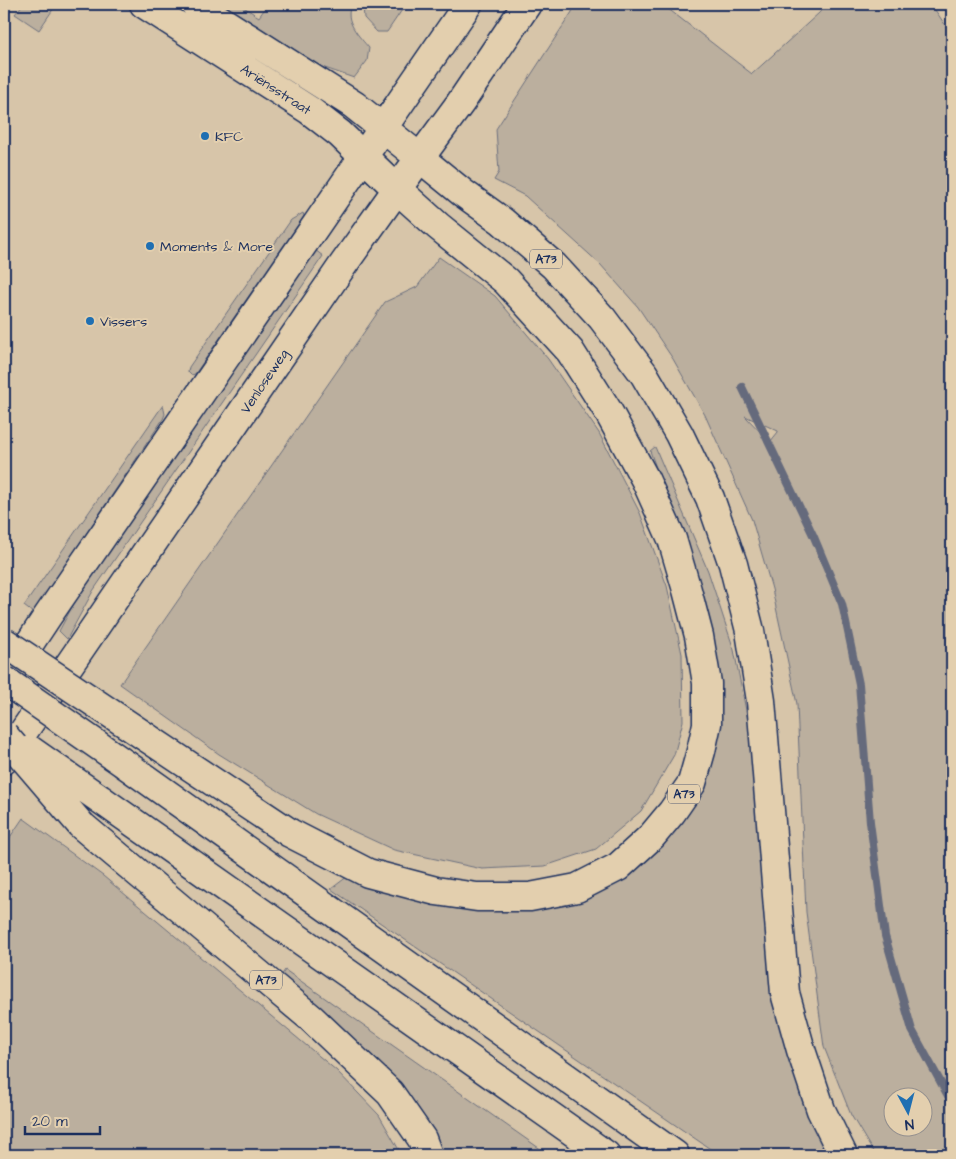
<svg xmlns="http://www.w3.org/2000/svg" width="956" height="1159" font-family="'Architects Daughter',sans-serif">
<rect width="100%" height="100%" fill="#d7c5a9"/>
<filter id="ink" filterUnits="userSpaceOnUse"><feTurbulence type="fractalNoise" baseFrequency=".02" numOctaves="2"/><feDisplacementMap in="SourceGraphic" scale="10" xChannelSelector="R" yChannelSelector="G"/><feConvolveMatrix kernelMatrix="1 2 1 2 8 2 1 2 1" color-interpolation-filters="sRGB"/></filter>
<g filter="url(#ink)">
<path fill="#bbaf9e" stroke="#6b6f7e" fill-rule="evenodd" d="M 23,4 L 56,4 L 56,5 L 39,30 L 15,14 Z
M 223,4 L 239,4 L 259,17 L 268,4 L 288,4 L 292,7 L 295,4 L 352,4 C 342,20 360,37 369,48 L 367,61 L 354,78 L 322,67 Z
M 365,4 L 406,4 L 387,32 L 377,32 L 364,18 L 363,7 Z
M 575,4 L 662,4 L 752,74 L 819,13 L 827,4 L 931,4 L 952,35 L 952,1155 L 875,1155 L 851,1115 L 824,1047 L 806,912 L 797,704 L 772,589 L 752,520 L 705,415 L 673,359 L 638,307 L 600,264 L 525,196 L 494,180 L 499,172 L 496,129 L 572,12 ZM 745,416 L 778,431 L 778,432 L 770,442 ZM 894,1096 L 924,1096 L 924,1126 L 894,1126 Z
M 303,213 L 304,216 L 195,374 L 191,375 L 188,372 L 189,367 L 291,220 Z
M 315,250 L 323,256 L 93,591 L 67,639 L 59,631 L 83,587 Z
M 439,257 L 495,296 L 548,359 L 599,433 L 640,513 L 667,586 L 682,654 L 683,721 L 674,755 L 641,811 L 596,849 L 545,866 L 482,869 L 394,850 L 316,814 L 219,754 L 120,684 L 385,302 L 417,287 Z
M 163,405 L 165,414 L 163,419 L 33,613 L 24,606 Z
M 655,447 L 708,571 L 734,650 L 754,751 L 770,931 L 835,1155 L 719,1155 L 331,889 L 348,876 L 473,908 L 641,862 L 718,725 L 721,682 L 713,638 L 683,542 L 650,451 Z
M 23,818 L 103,876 L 337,1071 L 379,1115 L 402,1155 L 4,1155 L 4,846 Z
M 285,970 L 549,1155 L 443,1155 L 435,1136 L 407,1093 L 375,1058 L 279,979 Z"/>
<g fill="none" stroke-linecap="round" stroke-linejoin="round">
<path stroke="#656a7c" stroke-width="8" d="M 742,387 L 814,537 L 842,604 L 859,684 L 870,822 L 885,936 L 912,1030 L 952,1103"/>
<g stroke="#1b2f5e" stroke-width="31">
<path id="major" d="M 144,4 L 309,110 L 340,134 L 397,189
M 195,4 L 354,105 L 420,158
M 4,682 L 47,617 L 468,4
M 4,760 L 343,265 L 397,189 L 461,102 L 527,4"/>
</g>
<g stroke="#1b2f5e" stroke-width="31">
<path id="highway" d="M 420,158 L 463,193 L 502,221 L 554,266 L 602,318 L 644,374 L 679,434 L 710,498 L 733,564 L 750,631 L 761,701 L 785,993 L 801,1050 L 821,1110 L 843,1155
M 146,737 L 290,833 L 368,873 L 436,891 L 477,897 L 530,897 L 577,888 L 618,867 L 652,836 L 672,812 L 692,783 L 701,751 L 707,724 L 707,683 L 699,636 L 687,590 L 672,539 L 645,479 L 608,411 L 570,351 L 506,281 L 438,226 L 397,189
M 125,764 L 675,1155
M 100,799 L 606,1155
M 81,825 L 311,1018 L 390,1093 L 422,1139 L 428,1155"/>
</g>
<use href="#major" stroke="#e3cfae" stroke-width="28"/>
<use href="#highway" stroke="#e3cfae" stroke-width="28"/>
<g stroke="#1b2f5e" stroke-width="31" stroke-linecap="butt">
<path id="highway-bridge" d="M 4,642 L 146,737
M 4,680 L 125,764
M 4,735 L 81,825
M 30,750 L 100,799"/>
</g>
<use href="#highway-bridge" stroke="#e3cfae" stroke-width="28"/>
</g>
</g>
<g fill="#1f6fb2" stroke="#e3cfae" stroke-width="2">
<circle cx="205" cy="136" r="5"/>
<circle cx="150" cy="246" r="5"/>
<circle cx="90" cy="321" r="5"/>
</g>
<g text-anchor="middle" stroke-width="4" stroke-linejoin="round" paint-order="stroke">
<g fill="#e3cfae" stroke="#575f76" stroke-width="1">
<rect x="530" y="249.5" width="32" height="19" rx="4"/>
<rect x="668" y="784.5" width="32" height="19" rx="4"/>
<rect x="250" y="970.5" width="32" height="19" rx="4"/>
</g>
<g font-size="12" font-weight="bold" fill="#1b2f5e">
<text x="546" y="263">A73</text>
<text x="684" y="798">A73</text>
<text x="266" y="984">A73</text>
</g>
<g font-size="14" fill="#1b2f5e" stroke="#e3cfae">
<text transform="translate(276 89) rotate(33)" y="5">Ariënsstraat</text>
<text transform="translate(264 381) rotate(-56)" y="5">Venloseweg</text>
</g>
<g font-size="14" fill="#1b2f5e" stroke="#e3cfae" text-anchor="start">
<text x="215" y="141">KFC</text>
<text x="160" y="251">Moments &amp; More</text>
<text x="100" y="326">Vissers</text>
</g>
</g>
<rect width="956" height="1159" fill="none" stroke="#e3cfae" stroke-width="20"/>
<rect x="10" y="10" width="936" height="1139" fill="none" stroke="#1b2f5e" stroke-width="2" filter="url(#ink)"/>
<g transform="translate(908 1112) rotate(173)"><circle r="24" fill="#e3cfae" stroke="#938f8e"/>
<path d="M0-4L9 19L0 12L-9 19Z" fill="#1f6fb2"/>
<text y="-8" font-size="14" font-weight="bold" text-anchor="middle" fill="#1b2f5e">N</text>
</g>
<path d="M25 1126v8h75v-8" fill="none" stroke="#1b2f5e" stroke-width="2.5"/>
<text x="32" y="1126" font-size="15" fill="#1b2f5e" stroke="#e3cfae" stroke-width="4" paint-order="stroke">20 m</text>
</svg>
